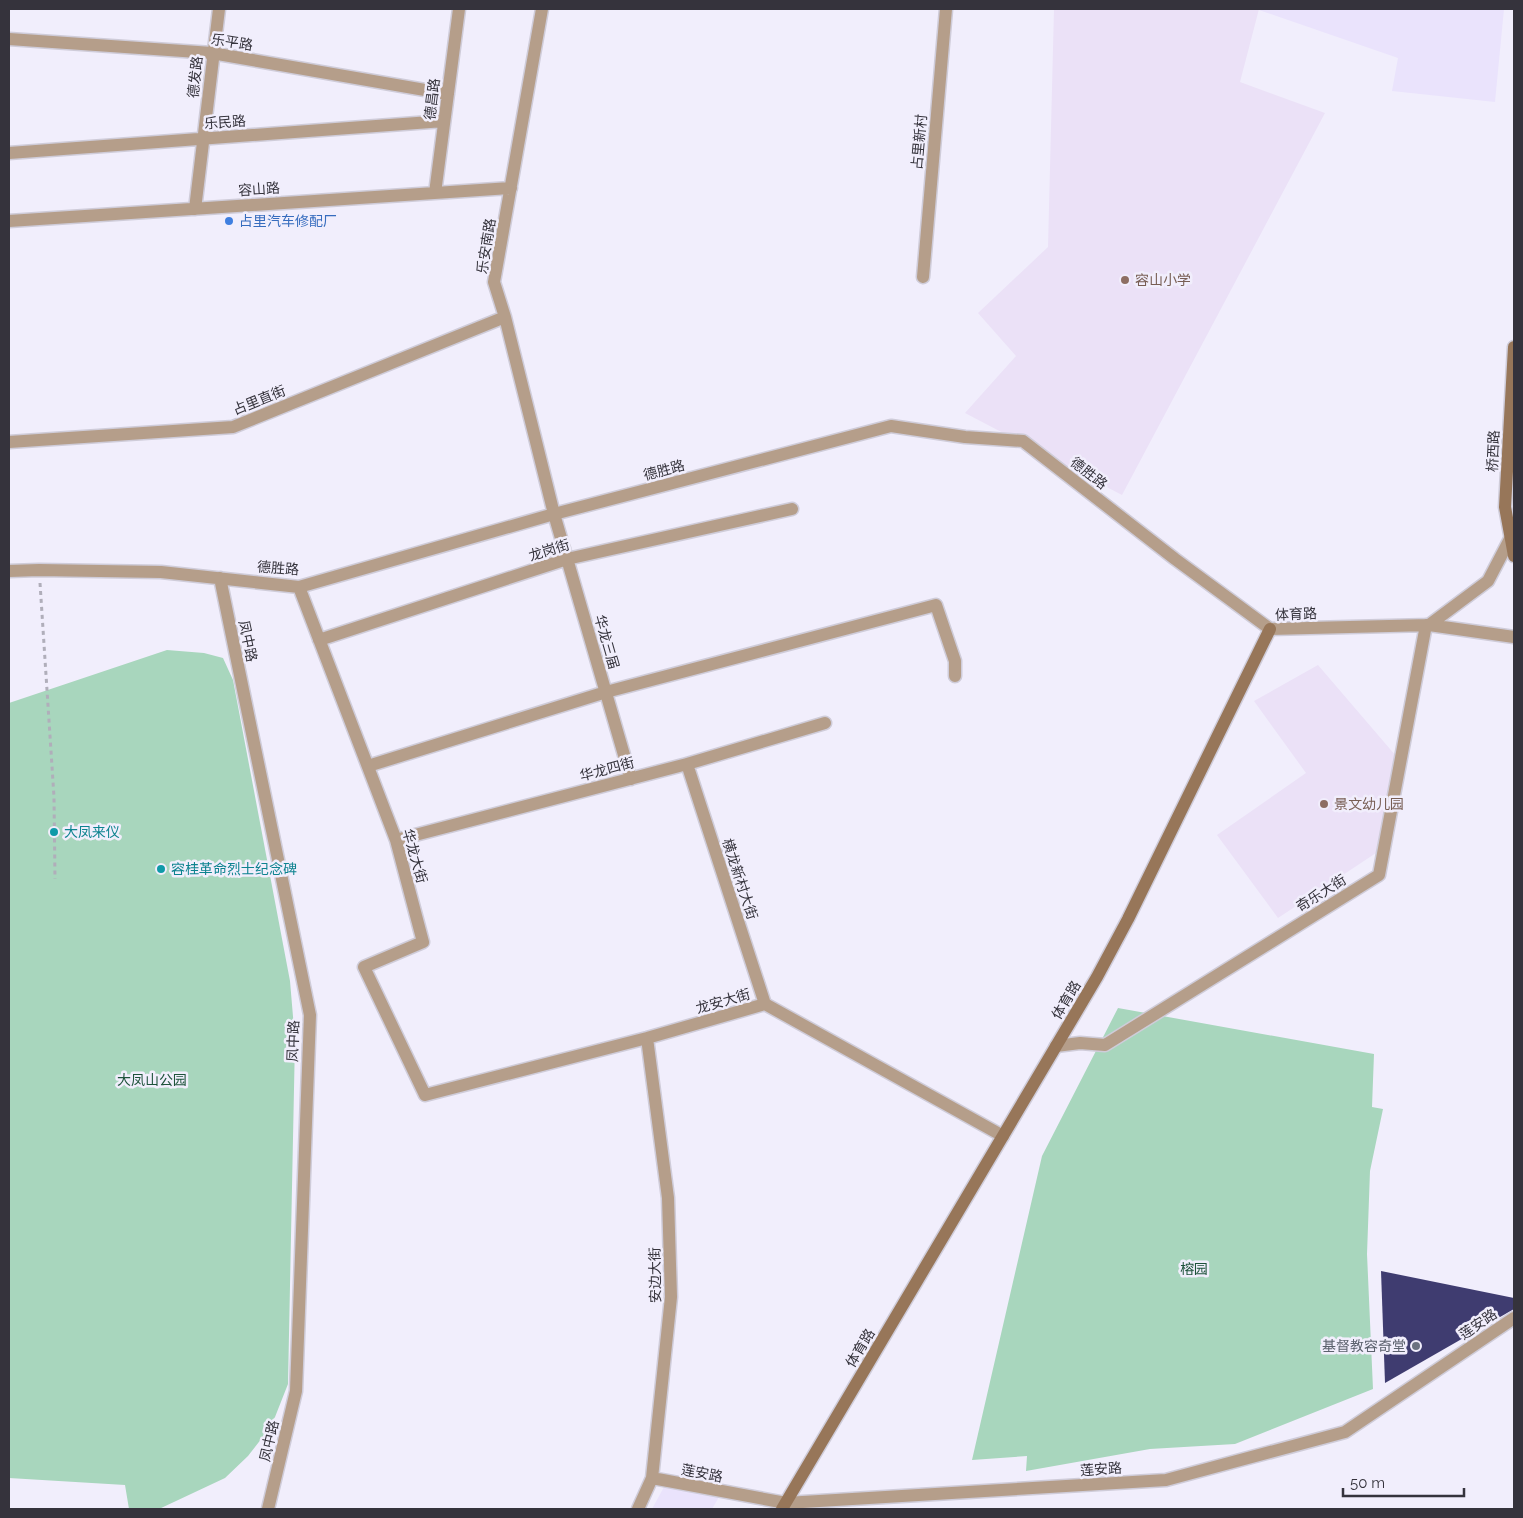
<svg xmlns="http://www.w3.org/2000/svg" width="1523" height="1518" font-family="Raleway,'Noto Sans SC',sans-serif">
<rect width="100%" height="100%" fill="#f1eefc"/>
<path fill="#eae3fc" d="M 1259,9 L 1504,9 L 1495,102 L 1392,91 L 1398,58 L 1259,10 Z
M 664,1487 L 719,1497 L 712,1509 L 652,1509 Z"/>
<path fill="#ebe1f7" d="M 1054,9 L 1259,9 L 1240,82 L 1325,113 L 1122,495 L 965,413 L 1016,356 L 978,313 L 1048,247 Z
M 1318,665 L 1396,756 L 1376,853 L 1278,918 L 1217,835 L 1306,773 L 1254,701 Z"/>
<path fill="#a8d6bd" d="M 167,650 L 204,653 L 223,658 L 233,680 L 290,981 L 295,1040 L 288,1384 L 275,1417 L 262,1438 L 248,1456 L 225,1478 L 159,1509 L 129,1509 L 125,1485 L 9,1478 L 9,703 Z
M 1118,1008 L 1374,1054 L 1372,1107 L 1383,1109 L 1370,1171 L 1367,1254 L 1373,1389 L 1235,1444 L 1150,1449 L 1026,1471 L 1027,1456 L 972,1460 L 1042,1156 Z"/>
<path fill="#3f3c70" d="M 1381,1271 L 1514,1298 L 1514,1309 L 1385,1383 Z"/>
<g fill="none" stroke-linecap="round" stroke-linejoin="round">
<g stroke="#cfccd9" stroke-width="15">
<path id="street" d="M 542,9 L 494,282 L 505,317 L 554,514 L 631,779
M 9,39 L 212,53 L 448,94
M 9,153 L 444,121
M 435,193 L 459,9
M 195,209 L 219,9
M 9,221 L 511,188
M 923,277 L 946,9
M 9,442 L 233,427 L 505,317
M 9,571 L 39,570 L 161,572 L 299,587 L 554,514 L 891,426 L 965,437 L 1023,441 L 1175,559 L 1270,629 L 1429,625 L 1514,637
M 220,578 L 310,1015 L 296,1391 L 268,1509
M 299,587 L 396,840 L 423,942 L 364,967 L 425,1095 L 647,1038 L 765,1004 L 1003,1136
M 1429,625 L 1488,581 L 1511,537
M 319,640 L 567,559 L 792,509
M 687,764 L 765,1004
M 368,766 L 606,692 L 936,605 L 955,661 L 955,676
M 396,840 L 687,764 L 825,723
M 1056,1046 L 1080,1043 L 1105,1045 L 1379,875 L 1426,625
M 652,1478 L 786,1503 L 1166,1480 L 1345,1432 L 1514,1318
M 638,1509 L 652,1478 L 671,1297 L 668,1198 L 647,1038"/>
</g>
<g stroke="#cfccd9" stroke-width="15">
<path id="secondary" d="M 1514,347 L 1505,507 L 1514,556
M 782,1509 L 1097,977 L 1128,919 L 1270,629"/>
</g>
<path stroke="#b0aeba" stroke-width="3" stroke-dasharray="4 4" stroke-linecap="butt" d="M 40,583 L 54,797 L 55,879"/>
<use href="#street" stroke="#b59e8a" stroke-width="12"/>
<use href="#secondary" stroke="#977659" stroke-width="12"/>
</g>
<circle fill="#3f7fe0" stroke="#f1eefc" stroke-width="2" cx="229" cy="221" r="5"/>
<g fill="#8d6e63" stroke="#f1eefc" stroke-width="2">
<circle cx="1125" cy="280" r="5"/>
<circle cx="1324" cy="804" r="5"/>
</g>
<g fill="#0f9aa8" stroke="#f1eefc" stroke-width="2">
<circle cx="54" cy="832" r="5"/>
<circle cx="161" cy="869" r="5"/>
</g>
<circle fill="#6b7280" stroke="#f1eefc" stroke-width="2" cx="1416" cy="1346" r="5"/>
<g text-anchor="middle" stroke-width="5" stroke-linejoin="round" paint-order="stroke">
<g font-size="14" fill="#35333c" stroke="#f1eefc">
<text transform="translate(232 42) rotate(9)" y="5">乐平路</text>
<text transform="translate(195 77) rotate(-84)" y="5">德发路</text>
<text transform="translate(432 99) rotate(-83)" y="5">德昌路</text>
<text transform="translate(225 122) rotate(-4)" y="5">乐民路</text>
<text transform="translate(919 142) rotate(-85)" y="5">占里新村</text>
<text transform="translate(259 189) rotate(-4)" y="5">容山路</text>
<text transform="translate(486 246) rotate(-81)" y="5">乐安南路</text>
<text transform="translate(259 400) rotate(-22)" y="5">占里直街</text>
<text transform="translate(1493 451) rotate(-87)" y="5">桥西路</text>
<text transform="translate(664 470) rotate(-15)" y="5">德胜路</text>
<text transform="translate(1089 473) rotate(38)" y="5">德胜路</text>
<text transform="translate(549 550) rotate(-17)" y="5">龙岗街</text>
<text transform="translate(278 568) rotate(4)" y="5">德胜路</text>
<text transform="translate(1296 614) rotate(-3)" y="5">体育路</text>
<text transform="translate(248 641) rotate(78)" y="5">凤中路</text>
<text transform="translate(607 642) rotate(74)" y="5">华龙三届</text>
<text transform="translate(607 769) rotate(-15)" y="5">华龙四街</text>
<text transform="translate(415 856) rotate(74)" y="5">华龙大街</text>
<text transform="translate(740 879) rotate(72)" y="5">横龙新村大街</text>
<text transform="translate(1321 893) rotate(-32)" y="5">奇乐大街</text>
<text transform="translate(1066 1000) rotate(-59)" y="5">体育路</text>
<text transform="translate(723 1001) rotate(-16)" y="5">龙安大街</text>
<text transform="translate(293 1041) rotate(-88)" y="5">凤中路</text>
<text transform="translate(655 1275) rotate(-91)" y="5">安边大街</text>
<text transform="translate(1478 1324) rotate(-34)" y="5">莲安路</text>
<text transform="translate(860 1348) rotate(-59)" y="5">体育路</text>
<text transform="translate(269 1441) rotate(-77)" y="5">凤中路</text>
<text transform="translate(1101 1469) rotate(-4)" y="5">莲安路</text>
<text transform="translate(702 1473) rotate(11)" y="5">莲安路</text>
</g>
<g font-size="14" fill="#366cbe" stroke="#f1eefc" text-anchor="start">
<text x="239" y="226">占里汽车修配厂</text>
</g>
<g font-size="14" fill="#785e54" stroke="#f1eefc" text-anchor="start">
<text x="1135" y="285">容山小学</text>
<text x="1334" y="809">景文幼儿园</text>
</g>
<g font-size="14" fill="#0d838f" stroke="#f1eefc" text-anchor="start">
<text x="64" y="837">大凤来仪</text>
<text x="171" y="874">容桂革命烈士纪念碑</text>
</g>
<g font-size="14" fill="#1e533b" stroke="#f1eefc">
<text x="152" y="1085">大凤山公园</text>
<text x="1194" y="1274">榕园</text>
</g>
<g font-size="14" fill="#5b616d" stroke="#f1eefc" text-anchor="end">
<text x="1406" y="1351">基督教容奇堂</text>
</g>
</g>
<rect width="1523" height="1518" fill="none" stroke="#35333c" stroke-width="20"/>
<path d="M1343 1488v8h121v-8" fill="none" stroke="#35333c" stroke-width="2.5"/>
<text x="1350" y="1488" font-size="15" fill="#35333c" stroke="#f1eefc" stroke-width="4" paint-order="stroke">50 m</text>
</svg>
